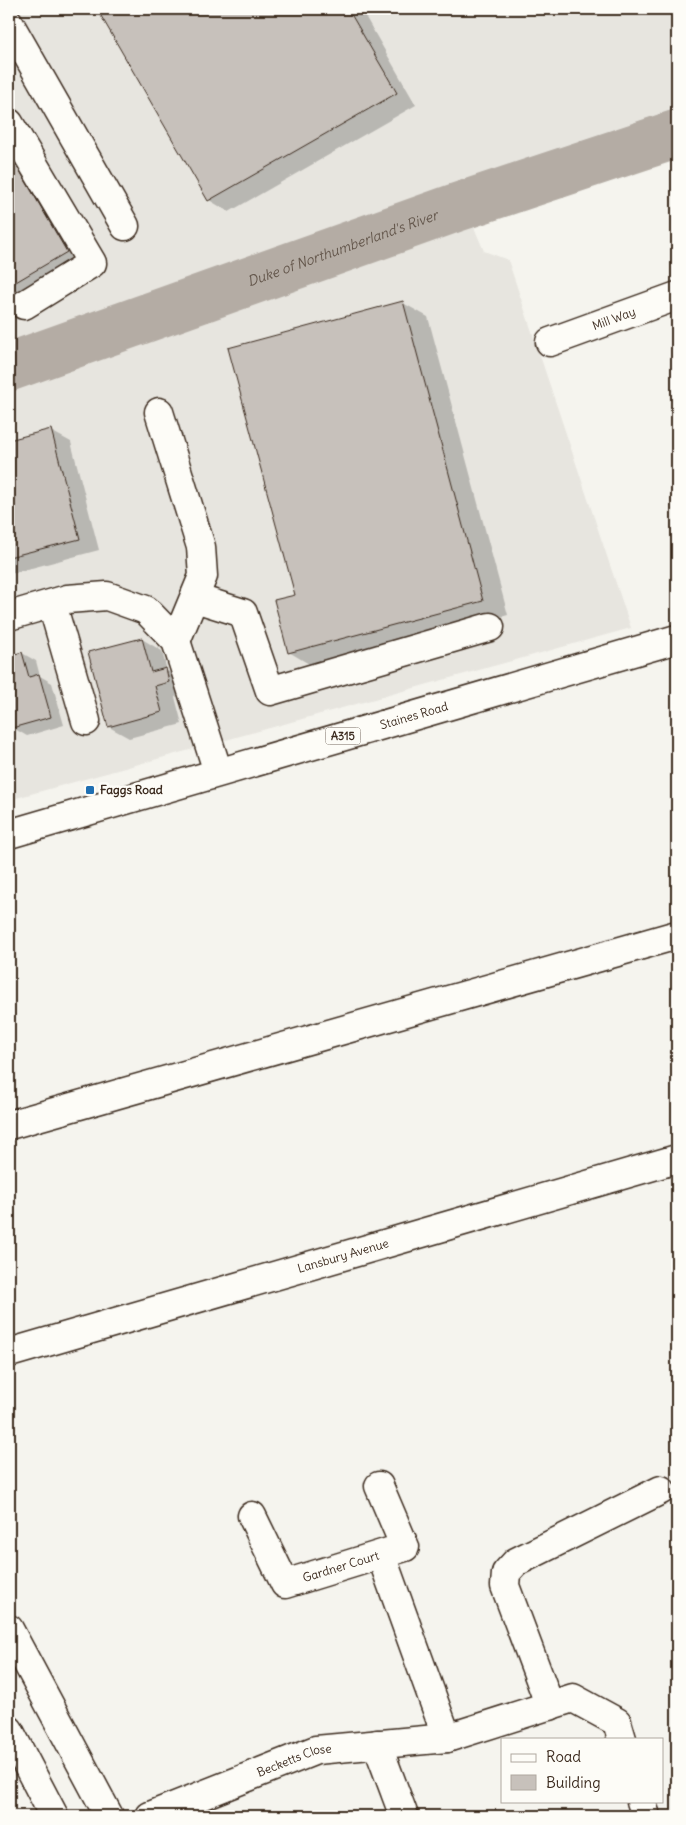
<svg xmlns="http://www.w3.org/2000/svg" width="686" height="1825" font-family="Delius,sans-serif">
<rect width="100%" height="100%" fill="#f5f4ee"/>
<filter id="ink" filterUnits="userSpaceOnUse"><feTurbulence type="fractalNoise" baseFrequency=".02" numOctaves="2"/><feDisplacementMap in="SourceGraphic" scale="10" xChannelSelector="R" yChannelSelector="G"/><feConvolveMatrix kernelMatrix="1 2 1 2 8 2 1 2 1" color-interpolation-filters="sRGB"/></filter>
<g filter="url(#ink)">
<path fill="#e7e5df" d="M 9,9 L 677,9 L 677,113 L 9,353 Z
M 473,225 L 484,251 L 508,260 L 631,628 L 9,800 L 9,384 Z"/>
<path fill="#0003" d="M 99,9 L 361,9 L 416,105 L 229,212 L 209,200 Z
M 9,134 L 86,264 L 9,309 Z
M 403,303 L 428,317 L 508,615 L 314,667 L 289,652 L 296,596 Z
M 51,431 L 71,442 L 99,550 L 9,574 L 9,442 Z
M 142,639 L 162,651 L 167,671 L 186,681 L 189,693 L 175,697 L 182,724 L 129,738 L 109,727 Z
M 22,653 L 36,661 L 40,676 L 52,683 L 64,725 L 27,736 L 13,728 L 9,713 L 9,685 L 10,684 L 9,678 L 9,657 Z"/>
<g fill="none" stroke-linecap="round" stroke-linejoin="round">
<path stroke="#b4aca4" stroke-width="49" id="s1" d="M 9,367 L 455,208 L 677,134"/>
</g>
<path fill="#c7c1bb" stroke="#3b2a1e" d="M 97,9 L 348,9 L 397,93 L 208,201 Z
M 9,152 L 67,252 L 9,286 Z
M 403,301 L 483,601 L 288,653 L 274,600 L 295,595 L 228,348 Z
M 51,429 L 80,539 L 9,557 L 9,440 Z
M 142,638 L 151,672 L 166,668 L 169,682 L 155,686 L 162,712 L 108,727 L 88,652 Z
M 22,652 L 29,677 L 39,674 L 51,717 L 12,728 L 9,718 L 9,656 Z"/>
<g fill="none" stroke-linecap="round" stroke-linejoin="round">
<g stroke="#3b2a1e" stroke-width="31">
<g id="minor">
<path d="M 9,23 L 125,226"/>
<path d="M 9,123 L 92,263 L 24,305"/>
<path id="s2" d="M 550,342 L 677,296"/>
<path d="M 159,412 L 201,547 L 203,576 L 176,641"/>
<path d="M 195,598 L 243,613 L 270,691 L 490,627"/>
<path d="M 52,604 L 86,721"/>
<path d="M 9,616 L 67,599 L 107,596 L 146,610 L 176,641 L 218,772"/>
<path d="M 9,1125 L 677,935"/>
<path id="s3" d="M 9,1353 L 677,1159"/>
<path id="s4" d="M 252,1516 L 285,1584 L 405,1547 L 379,1486"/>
<path d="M 381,1555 L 447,1738"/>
<path d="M 9,1629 L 109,1816"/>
<path d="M 550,1706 L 505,1586 L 506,1573 L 516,1562 L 661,1490"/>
<path d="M 377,1744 L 404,1816"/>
<path d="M 641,1801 L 646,1816"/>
<path id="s5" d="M 150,1816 L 316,1750 L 447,1738 L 573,1698 L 617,1722 L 622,1739"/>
</g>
</g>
<g stroke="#3b2a1e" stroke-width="31">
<g id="major">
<path id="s6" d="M 9,834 L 677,639"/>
<path d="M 9,1730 L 54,1816"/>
</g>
</g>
<use href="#minor" stroke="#fdfcf7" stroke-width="28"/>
<use href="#major" stroke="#fdfcf7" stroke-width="28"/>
</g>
</g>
<rect fill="#1f6fb2" stroke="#fdfcf7" stroke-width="2" x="85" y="785" width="10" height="10" rx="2.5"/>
<g text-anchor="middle" stroke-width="5" stroke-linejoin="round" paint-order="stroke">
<rect fill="#fdfcf7" stroke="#75695f" stroke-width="1" x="325.5" y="727.5" width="35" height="17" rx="4"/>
<g font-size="11" font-weight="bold" fill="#3b2a1e">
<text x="343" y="740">A315</text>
</g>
<g font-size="12" fill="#3b2a1e" stroke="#fdfcf7">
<text dy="4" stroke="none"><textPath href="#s2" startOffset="68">Mill Way</textPath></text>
<text dy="4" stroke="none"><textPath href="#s6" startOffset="422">Staines Road</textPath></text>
<text dy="4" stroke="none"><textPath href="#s3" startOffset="348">Lansbury Avenue</textPath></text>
<text dy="4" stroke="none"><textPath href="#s4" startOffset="134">Gardner Court</textPath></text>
<text dy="4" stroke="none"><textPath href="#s5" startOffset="155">Becketts Close</textPath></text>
</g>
<g font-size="12" font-weight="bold" fill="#3b2a1e" stroke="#fdfcf7" text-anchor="start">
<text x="100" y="794">Faggs Road</text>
</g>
<g font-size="14" font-style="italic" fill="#65584d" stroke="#fdfcf7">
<text dy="5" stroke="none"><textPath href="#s1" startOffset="354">Duke of Northumberland's River</textPath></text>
</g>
</g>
<rect width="686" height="1825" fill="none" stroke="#fdfcf7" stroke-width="30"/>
<rect x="15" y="15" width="656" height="1795" fill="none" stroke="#3b2a1e" stroke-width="2" filter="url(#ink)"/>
<rect x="501" y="1738" width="162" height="65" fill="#fdfcf7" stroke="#afa8a0"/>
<rect x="511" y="1754" width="25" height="8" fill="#fdfcf7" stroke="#afa8a0"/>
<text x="546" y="1762" font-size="15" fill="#3b2a1e">Road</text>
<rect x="511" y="1775" width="25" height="15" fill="#c7c1bb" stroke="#afa8a0"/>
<text x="546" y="1788" font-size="15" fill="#3b2a1e">Building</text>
</svg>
